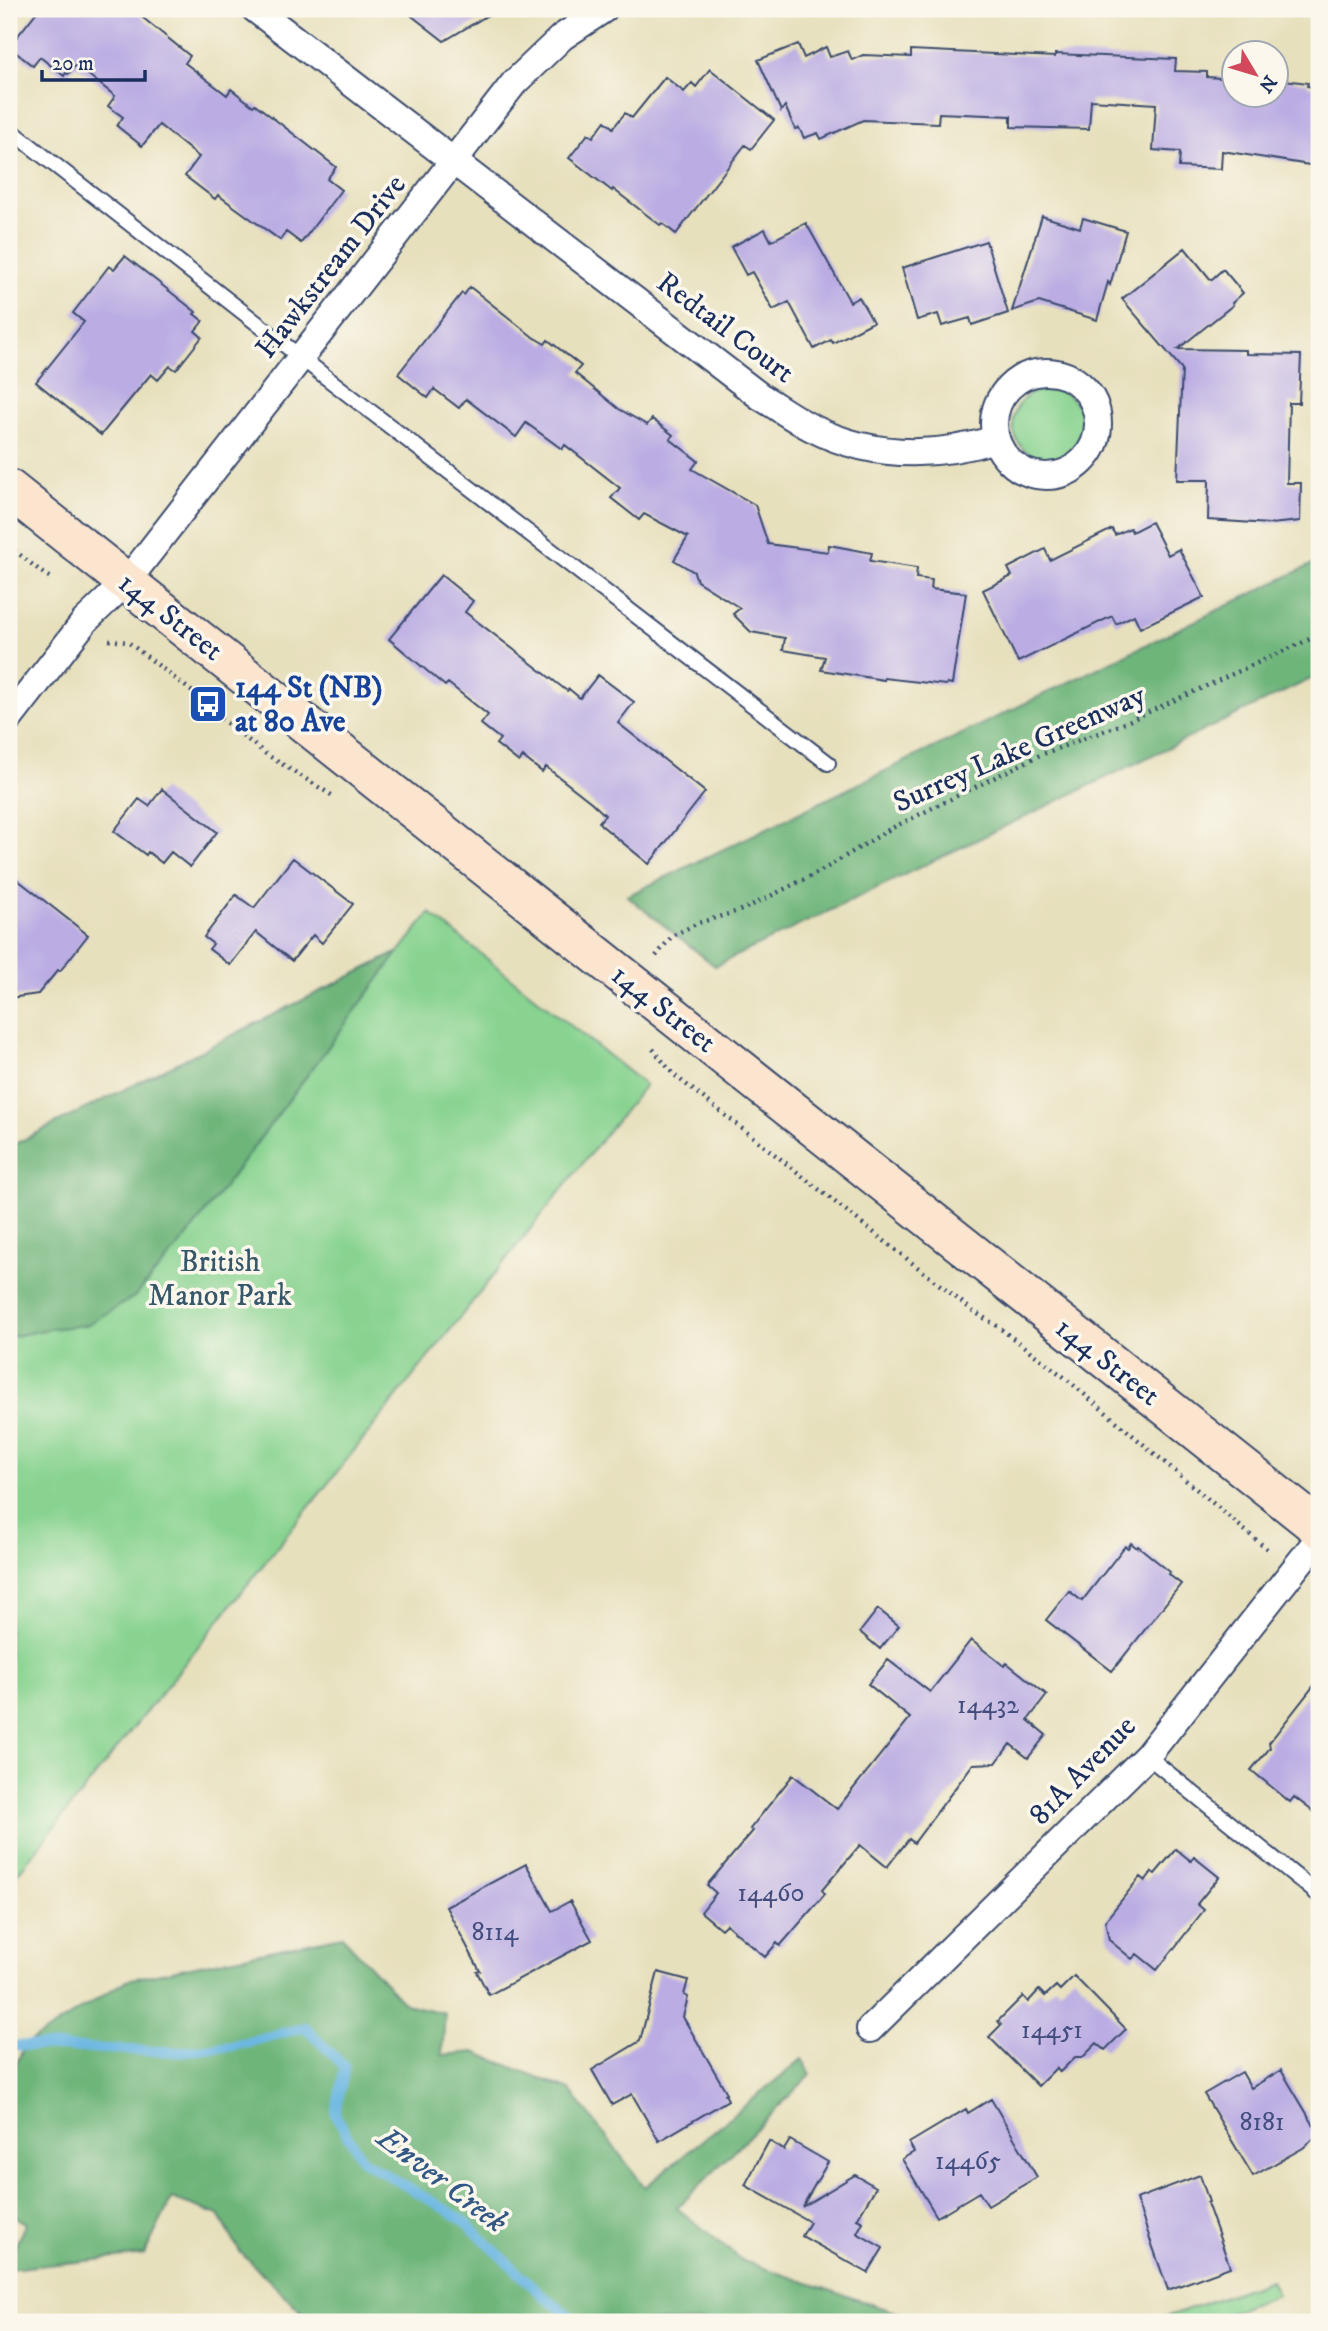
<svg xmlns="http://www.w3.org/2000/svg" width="1328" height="2331" font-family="'IM FELL DW Pica',serif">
<rect width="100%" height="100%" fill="#fbf7ec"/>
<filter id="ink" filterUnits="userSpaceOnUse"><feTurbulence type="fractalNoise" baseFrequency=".0143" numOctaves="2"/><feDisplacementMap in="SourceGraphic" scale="14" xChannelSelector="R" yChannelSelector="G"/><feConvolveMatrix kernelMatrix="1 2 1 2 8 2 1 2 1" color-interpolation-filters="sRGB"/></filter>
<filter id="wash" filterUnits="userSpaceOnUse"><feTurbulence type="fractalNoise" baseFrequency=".00686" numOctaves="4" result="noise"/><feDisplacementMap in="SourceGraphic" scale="28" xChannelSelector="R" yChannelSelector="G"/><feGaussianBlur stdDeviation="1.57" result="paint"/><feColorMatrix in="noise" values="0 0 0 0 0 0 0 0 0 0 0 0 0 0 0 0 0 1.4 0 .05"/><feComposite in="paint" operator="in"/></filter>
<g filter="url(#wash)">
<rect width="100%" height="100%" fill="#e7e0bd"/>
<path fill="#88d390" stroke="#528177" stroke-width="2" d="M1013 424a35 35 0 1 1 70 0a35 35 0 1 1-70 0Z
M 430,913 L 645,1085 L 9,1884 L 9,1147 L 399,952 Z
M 1271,2280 L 1278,2295 L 1202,2322 L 1151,2322 Z"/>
<path fill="#6eb57a" stroke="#44726c" stroke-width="2" d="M 1319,561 L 1319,675 L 715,966 L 627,896 Z
M 399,952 L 186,1238 L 134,1297 L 86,1325 L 49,1329 L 9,1337 L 9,1147 Z
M 342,1936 L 405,2004 L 445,2013 L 442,2055 L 474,2052 L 570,2090 L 645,2187 L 802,2059 L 811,2074 L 677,2208 L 743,2261 L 924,2322 L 312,2322 L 240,2252 L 219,2215 L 172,2198 L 144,2255 L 9,2269 L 9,2258 L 26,2223 L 9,2214 L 9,2078 L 25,2045 L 127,1980 Z"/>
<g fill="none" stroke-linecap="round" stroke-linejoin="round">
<path stroke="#69b6e2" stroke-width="10" d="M 9,2045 L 177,2052 L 234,2046 L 305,2027 L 345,2067 L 335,2114 L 363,2161 L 462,2219 L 543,2296 L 578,2322"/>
</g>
<g id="blocks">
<path fill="#bbade3" d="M 39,9 L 132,9 L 190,56 L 185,63 L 227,95 L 231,89 L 253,106 L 255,104 L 336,167 L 327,179 L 341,190 L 301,243 L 286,232 L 280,240 L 218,195 L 215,199 L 185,176 L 199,157 L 159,125 L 142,146 L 117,126 L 123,117 L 108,106 L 115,96 L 76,65 L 68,74 L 66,73 L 64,76 L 40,57 L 33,66 L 9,47 Z
M 403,9 L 498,9 L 444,41 Z
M 798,44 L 804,58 L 826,47 L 830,57 L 848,51 L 852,60 L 863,55 L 911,57 L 911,50 L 1055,57 L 1055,54 L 1176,59 L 1175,71 L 1207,72 L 1207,77 L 1234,79 L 1234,94 L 1276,94 L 1276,79 L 1308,83 L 1307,86 L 1319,88 L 1319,141 L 1316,166 L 1222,151 L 1221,169 L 1179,167 L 1180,152 L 1153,150 L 1156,104 L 1091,100 L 1089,129 L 1011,127 L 1011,116 L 939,113 L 938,123 L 863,120 L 821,139 L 818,133 L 804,138 L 799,128 L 795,129 L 785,106 L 781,111 L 758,60 Z
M 710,69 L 774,120 L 751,149 L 745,145 L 676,234 L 662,223 L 660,225 L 613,189 L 612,191 L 569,158 L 588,134 L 593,137 L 605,121 L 613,128 L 625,113 L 632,118 L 665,77 L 684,92 L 692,83 L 696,87 Z
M 1042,216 L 1080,228 L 1083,218 L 1126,231 L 1110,285 L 1108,282 L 1097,320 L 1039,302 L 1012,311 Z
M 806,223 L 850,302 L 859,297 L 873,322 L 833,343 L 831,340 L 814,349 L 789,302 L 773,310 L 752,272 L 746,275 L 731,247 L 765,229 L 771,241 Z
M 986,241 L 1008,313 L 972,325 L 970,318 L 942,326 L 938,314 L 917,320 L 902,268 Z
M 1185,248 L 1211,280 L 1223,269 L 1243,293 L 1232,303 L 1233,305 L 1178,349 L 1246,350 L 1246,354 L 1301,355 L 1299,403 L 1289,403 L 1287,483 L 1301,483 L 1300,521 L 1270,524 L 1208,520 L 1209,480 L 1177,480 L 1182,369 L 1122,299 Z
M 125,256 L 196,312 L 194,314 L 203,321 L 195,331 L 202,337 L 176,370 L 170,366 L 158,380 L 151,374 L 101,435 L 36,382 L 84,322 L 73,313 L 109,266 L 114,269 Z
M 470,287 L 533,337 L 545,344 L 548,340 L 581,366 L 575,373 L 619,409 L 647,425 L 652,419 L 673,435 L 670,439 L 698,461 L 692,469 L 755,505 L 768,544 L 828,552 L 829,545 L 872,553 L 870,561 L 917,568 L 916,578 L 932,580 L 931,589 L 966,593 L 952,684 L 947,683 L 946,685 L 884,678 L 884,680 L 821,670 L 825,657 L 783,650 L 785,638 L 751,632 L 733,614 L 740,608 L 697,581 L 694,572 L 674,560 L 688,537 L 644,514 L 639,520 L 611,498 L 620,488 L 565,445 L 562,449 L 526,423 L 516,437 L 466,399 L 459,408 L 434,389 L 428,398 L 398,374 L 462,293 L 464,295 Z
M 1151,522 L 1168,555 L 1179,549 L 1204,597 L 1140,628 L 1134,615 L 1116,624 L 1112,616 L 1018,662 L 983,590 L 1012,576 L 1008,568 L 1045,549 L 1050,560 L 1112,529 L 1115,535 L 1130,528 L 1132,532 Z
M 441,575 L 473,601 L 465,612 L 567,691 L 569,689 L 580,698 L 598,675 L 634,702 L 618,723 L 705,792 L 649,864 L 601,825 L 599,822 L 605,815 L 591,802 L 546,767 L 542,772 L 523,757 L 519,762 L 496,744 L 500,739 L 481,724 L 488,715 L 448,683 L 445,686 L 389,639 Z
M 162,789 L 217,832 L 190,867 L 171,852 L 162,863 L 148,852 L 146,855 L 114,831 L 139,799 L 149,806 Z
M 293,858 L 353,904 L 322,943 L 313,935 L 292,961 L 256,932 L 230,965 L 209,949 L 213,944 L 204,937 L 236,895 L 254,908 Z
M 9,873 L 88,935 L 60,971 L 58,970 L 38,994 L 9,998 Z
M 1131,1543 L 1137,1548 L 1138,1546 L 1170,1572 L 1168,1574 L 1181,1584 L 1112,1671 L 1046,1620 L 1069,1591 L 1082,1601 L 1125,1546 L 1128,1548 Z
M 878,1609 L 899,1626 L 880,1649 L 860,1632 Z
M 971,1640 L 1004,1666 L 1007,1663 L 1047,1695 L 1028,1720 L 1046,1735 L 1028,1758 L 1010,1744 L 996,1763 L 973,1764 L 914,1843 L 909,1839 L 887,1867 L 860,1845 L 822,1890 L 825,1894 L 780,1946 L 777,1943 L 765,1957 L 726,1924 L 721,1929 L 701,1912 L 716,1893 L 707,1885 L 753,1831 L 750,1829 L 793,1775 L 837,1809 L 910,1718 L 868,1684 L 888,1660 L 930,1692 Z
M 1319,1679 L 1319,1816 L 1294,1797 L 1290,1802 L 1251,1770 L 1270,1748 L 1269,1743 Z
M 1176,1849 L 1191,1861 L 1194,1857 L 1219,1877 L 1197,1904 L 1204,1910 L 1157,1970 L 1137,1954 L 1132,1959 L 1109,1940 L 1105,1921 L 1140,1877 L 1145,1881 L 1152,1872 L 1155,1874 Z
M 526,1864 L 552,1911 L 570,1901 L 592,1940 L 489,1995 L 477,1972 L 480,1971 L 446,1907 Z
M 658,1972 L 688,1980 L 684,1995 L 688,1997 L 683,2017 L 727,2093 L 725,2094 L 728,2100 L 659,2141 L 632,2094 L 612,2105 L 592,2070 L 640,2041 Z
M 1074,1976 L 1126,2029 L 1105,2050 L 1097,2043 L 1083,2057 L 1075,2057 L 1060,2072 L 1056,2068 L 1038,2086 L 989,2037 L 1001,2025 L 998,2021 L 1023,1996 L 1028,2002 L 1039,1990 L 1045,1996 L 1056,1986 L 1060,1990 Z
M 1281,2070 L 1319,2134 L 1303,2148 L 1253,2176 L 1204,2094 L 1242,2072 L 1251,2088 Z
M 991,2099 L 1037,2177 L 988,2206 L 979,2192 L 937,2217 L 902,2159 L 914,2152 L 909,2143 L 966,2109 L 968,2113 Z
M 790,2140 L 828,2162 L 802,2207 L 855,2175 L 876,2187 L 857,2219 L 863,2222 L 857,2233 L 883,2248 L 868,2273 L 802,2236 L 810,2222 L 745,2185 L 769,2141 L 784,2150 Z
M 1200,2175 L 1209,2202 L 1207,2203 L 1230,2267 L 1168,2290 L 1136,2199 Z"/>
</g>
</g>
<g filter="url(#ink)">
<use href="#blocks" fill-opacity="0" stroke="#3a4a6c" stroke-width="2"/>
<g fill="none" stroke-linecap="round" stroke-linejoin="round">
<g stroke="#3a4a6c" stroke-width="18">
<path id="service" d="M 9,129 L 327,378 L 828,763
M 1147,1756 L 1319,1895"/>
</g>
<g stroke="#3a4a6c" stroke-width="30">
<path id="minor" d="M 255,9 L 761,397 C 778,407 794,419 812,428 C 871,458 934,458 996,439
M994 424a52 52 0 1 1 104 0a52 52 0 1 1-104 0Z
M 9,719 L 85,621 L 127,581 L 514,83 L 562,37 L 604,9
M 870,2029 L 1147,1756 L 1319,1538"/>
</g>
<g stroke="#3a4a6c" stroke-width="42">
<path id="secondary" d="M 9,489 L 1319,1528"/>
</g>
<path stroke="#3a4a6c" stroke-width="4.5" stroke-dasharray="2 5" stroke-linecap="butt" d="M 9,546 L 44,574 L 51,578
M 109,640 L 128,642 L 208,704 L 211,711 L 266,754 L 333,796
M 656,956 L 672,936 L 698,923 L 742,910 L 821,871 L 890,829 L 1038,756 L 1122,724 L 1319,635
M 653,1049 L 673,1074 L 973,1311 L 997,1326 L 1064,1377 L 1267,1549"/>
<use href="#service" stroke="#fff" stroke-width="14"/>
<use href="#minor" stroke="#fff" stroke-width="26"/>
<use href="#secondary" stroke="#fbe5cf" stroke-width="38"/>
</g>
</g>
<defs>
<g id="bus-square" transform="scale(2.0125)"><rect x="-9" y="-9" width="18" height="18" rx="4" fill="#1a4fb4" stroke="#fbf7ec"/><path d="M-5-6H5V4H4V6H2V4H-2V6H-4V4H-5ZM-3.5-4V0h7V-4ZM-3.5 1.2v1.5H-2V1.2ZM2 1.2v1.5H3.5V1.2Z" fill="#fff"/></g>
</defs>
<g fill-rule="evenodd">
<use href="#bus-square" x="208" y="704"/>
</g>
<g text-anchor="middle" stroke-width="7" stroke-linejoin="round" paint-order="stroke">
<g font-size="26" fill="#434e7f">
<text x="988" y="1713">14432</text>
<text x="771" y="1901">14460</text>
<text x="495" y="1940">8114</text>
<text x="1052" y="2038">14451</text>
<text x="1262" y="2130">8181</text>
<text x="968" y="2169">14465</text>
</g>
<g font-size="30" fill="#1b2f5e" stroke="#fbf7ec">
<text transform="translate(330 266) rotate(-52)" y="10">Hawkstream Drive</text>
<text transform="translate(726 327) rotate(37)" y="10">Redtail Court</text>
<text transform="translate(171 616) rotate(38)" y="10">144 Street</text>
<text transform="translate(1019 748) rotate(-24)" y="10">Surrey Lake Greenway</text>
<text transform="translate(664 1008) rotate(38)" y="10">144 Street</text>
<text transform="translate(1108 1361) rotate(38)" y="10">144 Street</text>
<text transform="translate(1082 1770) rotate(-46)" y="10">81A Avenue</text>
</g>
<g font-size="30" font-weight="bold" fill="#164399" stroke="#fbf7ec" text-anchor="start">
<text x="235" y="697">144 St (NB)<tspan x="235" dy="34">at 80 Ave</tspan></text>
</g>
<g font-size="30" fill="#36586a" stroke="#fbf7ec">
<text x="220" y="1271">British<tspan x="220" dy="34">Manor Park</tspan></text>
</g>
<g font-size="32" font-style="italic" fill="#325886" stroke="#fbf7ec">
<text transform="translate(443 2179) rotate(37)" y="11">Enver Creek</text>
</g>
</g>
<rect width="1328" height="2331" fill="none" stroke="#fbf7ec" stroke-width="35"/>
<g transform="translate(1255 74) rotate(128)"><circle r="33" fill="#fbf7ec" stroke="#a1a7b3" stroke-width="2"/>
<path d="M0-5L12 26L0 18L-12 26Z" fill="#d1495b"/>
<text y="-10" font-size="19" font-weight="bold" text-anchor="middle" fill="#1b2f5e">N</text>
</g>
<path d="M42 70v10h103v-10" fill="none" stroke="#1b2f5e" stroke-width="3.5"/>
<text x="52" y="70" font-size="21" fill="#1b2f5e" stroke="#fbf7ec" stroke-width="5" paint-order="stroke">20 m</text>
</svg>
